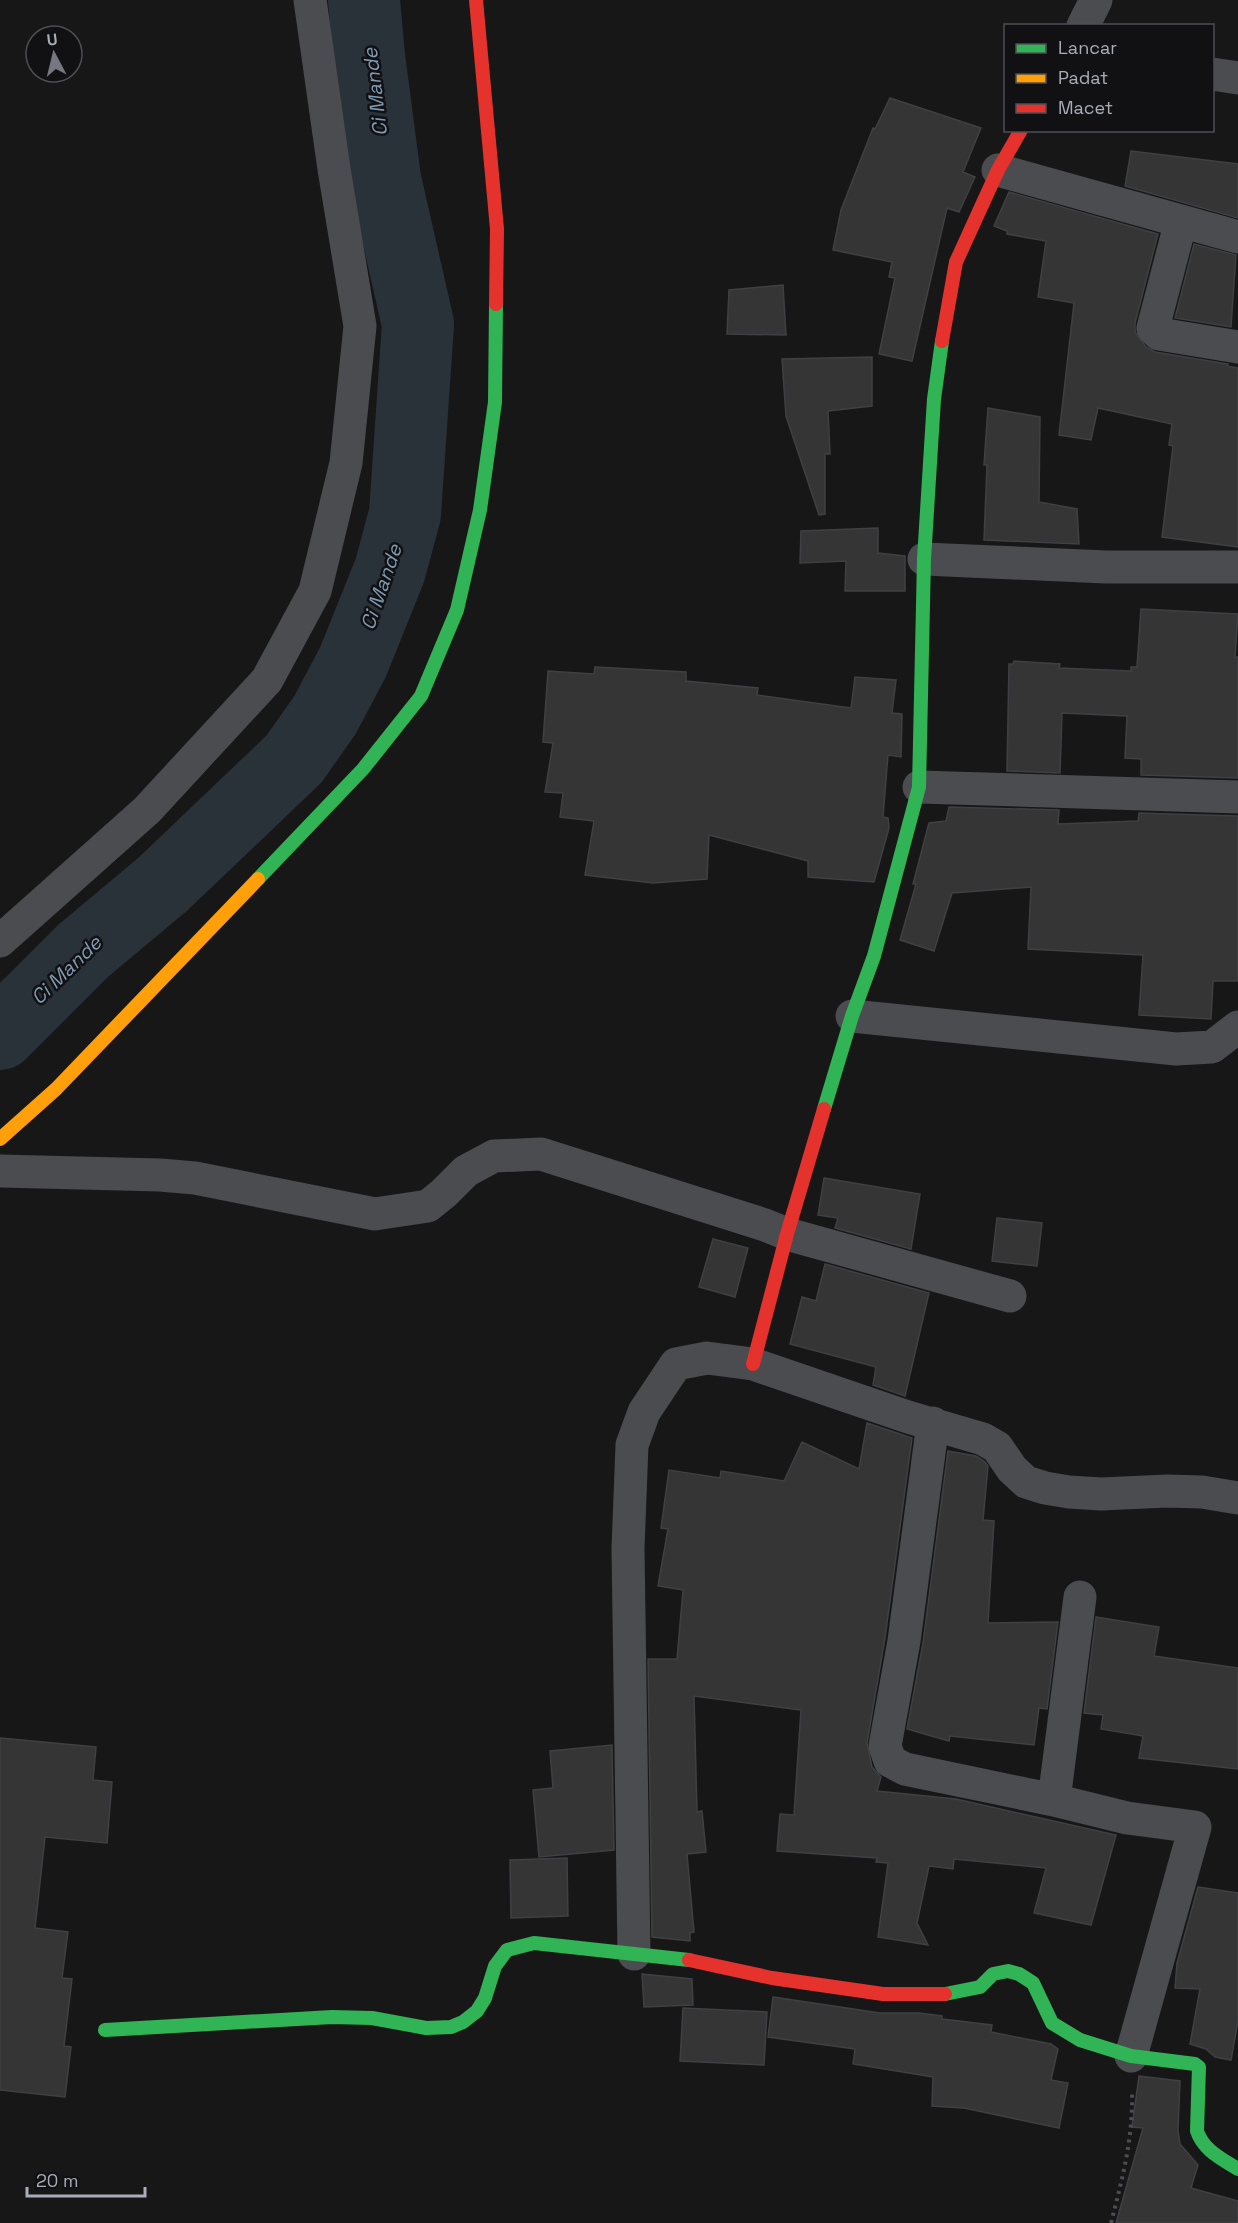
<svg xmlns="http://www.w3.org/2000/svg" width="1238" height="2223" font-family="'Space Grotesk',sans-serif">
<rect width="100%" height="100%" fill="#171717"/>
<g fill="none" stroke-linecap="round" stroke-linejoin="round">
<path stroke="#2a3239" stroke-width="72" d="M 0,1034 L 83,951 L 163,884 L 294,759 L 325,715 L 353,662 L 390,570 L 405,514 L 418,324 L 385,179 L 369,56 L 364,0"/>
</g>
<path fill="#353536" stroke="#3f4043" stroke-width="1.5" d="M 890,98 L 981,128 L 963,172 L 975,177 L 959,212 L 947,208 L 912,361 L 879,354 L 895,278 L 889,277 L 892,262 L 833,250 L 841,210 L 873,128 L 875,129 Z
M 1131,151 L 1238,164 L 1238,218 L 1125,186 Z
M 1009,192 L 1158,234 L 1135,323 L 1135,332 L 1146,347 L 1155,352 L 1228,364 L 1227,366 L 1238,368 L 1238,547 L 1162,537 L 1173,446 L 1169,445 L 1172,424 L 1098,408 L 1091,440 L 1059,435 L 1074,303 L 1038,297 L 1046,241 L 1007,234 L 1007,231 L 994,226 Z
M 1194,244 L 1236,255 L 1231,327 L 1175,318 Z
M 783,285 L 786,335 L 727,334 L 729,290 Z
M 872,357 L 872,406 L 828,411 L 830,454 L 825,454 L 825,514 L 819,515 L 786,416 L 782,359 Z
M 988,408 L 1040,417 L 1039,502 L 1077,509 L 1079,544 L 984,540 L 987,465 L 984,465 Z
M 878,528 L 878,553 L 905,556 L 905,591 L 845,591 L 846,561 L 800,563 L 801,531 Z
M 1141,609 L 1238,614 L 1235,657 L 1238,657 L 1238,778 L 1141,775 L 1141,759 L 1125,758 L 1127,716 L 1062,713 L 1060,773 L 1007,771 L 1009,664 L 1013,664 L 1014,661 L 1060,664 L 1059,668 L 1131,671 L 1131,667 L 1137,667 Z
M 595,667 L 686,672 L 686,681 L 758,688 L 757,695 L 851,708 L 855,677 L 896,680 L 892,713 L 902,714 L 901,757 L 888,755 L 883,817 L 888,818 L 889,828 L 874,882 L 808,877 L 808,861 L 709,835 L 707,879 L 653,883 L 585,875 L 594,821 L 560,817 L 563,793 L 545,792 L 553,743 L 543,742 L 548,671 L 594,674 Z
M 949,807 L 1059,810 L 1058,824 L 1138,821 L 1139,813 L 1238,816 L 1238,981 L 1213,981 L 1211,1019 L 1139,1015 L 1143,955 L 1028,949 L 1031,887 L 952,893 L 934,951 L 900,940 L 916,884 L 913,884 L 929,823 L 946,821 Z
M 824,1178 L 920,1194 L 911,1249 L 835,1228 L 838,1218 L 818,1215 Z
M 997,1218 L 1042,1223 L 1037,1266 L 992,1261 Z
M 713,1239 L 748,1248 L 735,1297 L 699,1287 Z
M 825,1264 L 929,1293 L 905,1396 L 873,1385 L 876,1367 L 790,1344 L 802,1297 L 816,1301 Z
M 867,1423 L 912,1438 L 885,1638 L 867,1743 L 872,1767 L 881,1777 L 877,1791 L 956,1799 L 1116,1835 L 1091,1925 L 1034,1913 L 1046,1868 L 954,1859 L 953,1869 L 929,1866 L 917,1923 L 928,1945 L 878,1937 L 888,1863 L 876,1862 L 877,1858 L 777,1851 L 780,1814 L 794,1815 L 801,1710 L 694,1696 L 697,1812 L 702,1811 L 706,1852 L 687,1854 L 694,1932 L 690,1933 L 690,1941 L 652,1937 L 648,1659 L 677,1659 L 683,1590 L 658,1586 L 668,1529 L 661,1528 L 669,1470 L 720,1478 L 721,1471 L 784,1481 L 802,1442 L 859,1469 Z
M 948,1451 L 976,1456 L 984,1461 L 988,1466 L 983,1520 L 994,1521 L 988,1623 L 1058,1622 L 1047,1709 L 1039,1708 L 1034,1745 L 950,1736 L 949,1741 L 907,1729 L 923,1643 Z
M 1096,1617 L 1159,1627 L 1154,1656 L 1238,1668 L 1238,1769 L 1139,1758 L 1143,1736 L 1101,1729 L 1103,1715 L 1084,1713 Z
M 0,1738 L 96,1747 L 93,1780 L 112,1782 L 107,1843 L 45,1837 L 35,1928 L 68,1932 L 62,1978 L 72,1979 L 64,2046 L 71,2047 L 65,2097 L 0,2090 Z
M 612,1745 L 614,1850 L 539,1857 L 533,1790 L 553,1788 L 550,1751 Z
M 567,1858 L 568,1916 L 511,1918 L 510,1860 Z
M 1198,1887 L 1238,1893 L 1238,2021 L 1231,2060 L 1215,2057 L 1206,2049 L 1190,2044 L 1200,1989 L 1175,1988 L 1177,1963 Z
M 642,1974 L 692,1979 L 693,2005 L 644,2007 Z
M 773,1997 L 880,2013 L 919,2013 L 942,2016 L 942,2019 L 992,2025 L 991,2032 L 1051,2044 L 1058,2049 L 1051,2080 L 1068,2083 L 1059,2128 L 964,2108 L 932,2106 L 933,2077 L 853,2064 L 855,2049 L 768,2037 Z
M 683,2008 L 767,2012 L 764,2065 L 680,2061 Z
M 1139,2076 L 1180,2081 L 1178,2130 L 1180,2144 L 1198,2165 L 1191,2188 L 1238,2201 L 1238,2223 L 1116,2223 L 1143,2128 L 1132,2127 Z"/>
<g fill="none" stroke-linecap="round" stroke-linejoin="round">
<path stroke="#4d4e52" stroke-width="4" stroke-dasharray="3 4.5" stroke-linecap="butt" d="M 1111,2223 C 1122,2180 1133,2139 1132,2094"/>
<path stroke="#4b4c50" stroke-width="33" d="M 1083,26 L 1096,0
M 1212,74 L 1238,78
M 998,170 L 1238,237
M 1181,221 L 1153,328 L 1159,334 L 1238,347
M 924,559 L 1106,567 L 1238,567
M 919,787 L 1238,797
M 0,941 L 147,810 L 267,680 L 315,591 L 346,463 L 360,326 L 334,169 L 310,0
M 852,1016 L 1176,1049 L 1212,1047 L 1238,1027
M 0,1171 L 160,1175 L 195,1178 L 375,1214 L 428,1206 L 444,1193 L 466,1171 L 494,1156 L 541,1154 L 765,1225 L 787,1234 L 1010,1296
M 933,1423 L 904,1641 L 885,1746 L 890,1761 L 905,1769 L 1054,1800 L 1127,1818 L 1195,1827 L 1131,2056
M 1054,1800 L 1080,1597
M 634,1954 L 628,1548 L 632,1445 L 644,1412 L 676,1364 L 707,1358 L 753,1364 L 908,1417 L 983,1439 L 997,1447 L 1012,1469 L 1026,1482 L 1045,1488 L 1069,1492 L 1101,1494 L 1167,1491 L 1202,1492 L 1238,1498"/>
<path stroke="#30b455" stroke-width="14" d="M 258,879 L 363,769 L 421,696 L 457,610 L 480,510 L 495,402 L 496,304
M 824,1109 L 852,1016 L 874,956 L 919,787 L 924,559 L 934,399 L 942,341
M 945,1994 L 980,1987 L 993,1974 L 1008,1971 L 1019,1974 L 1033,1983 L 1052,2023 L 1080,2040 L 1131,2056 L 1195,2064 L 1199,2067 L 1197,2131 C 1203,2150 1222,2159 1238,2169
M 105,2030 L 332,2017 L 372,2018 L 426,2028 L 451,2027 L 463,2022 L 477,2011 L 485,1998 L 495,1966 L 507,1950 L 534,1943 L 689,1960"/>
<path stroke="#ff9f0a" stroke-width="14" d="M 0,1139 L 56,1089 L 258,879"/>
<path stroke="#e5322d" stroke-width="14" d="M 476,0 L 497,229 L 496,304
M 942,341 L 956,262 L 998,170 L 1021,130
M 753,1364 L 787,1234 L 824,1109
M 689,1960 L 772,1978 L 883,1994 L 945,1994"/>
</g>
<g text-anchor="middle" stroke-width="5" stroke-linejoin="round" paint-order="stroke">
<g font-size="20" font-style="italic" fill="#7f9bb3" stroke="#111113">
<text transform="translate(375 92) rotate(-97)" y="7">Ci Mande</text>
<text transform="translate(381 587) rotate(-71)" y="7">Ci Mande</text>
<text transform="translate(66 970) rotate(-44)" y="7">Ci Mande</text>
</g>
</g>
<rect x="1004" y="24" width="210" height="108" fill="#111113" stroke="#4d4f55" stroke-width="1.5"/>
<rect x="1016" y="44" width="30" height="9" fill="#30b455" stroke="#4d4f55" stroke-width="1.5"/>
<text x="1058" y="54" font-size="18" fill="#a8adb8">Lancar</text>
<rect x="1016" y="74" width="30" height="9" fill="#ff9f0a" stroke="#4d4f55" stroke-width="1.5"/>
<text x="1058" y="84" font-size="18" fill="#a8adb8">Padat</text>
<rect x="1016" y="104" width="30" height="9" fill="#e5322d" stroke="#4d4f55" stroke-width="1.5"/>
<text x="1058" y="114" font-size="18" fill="#a8adb8">Macet</text>
<g transform="translate(54 54) rotate(353)"><circle r="28" fill="#111113" stroke="#4d4f55" stroke-width="1.5"/>
<path d="M0-4.5L10 22L0 15L-10 22Z" fill="#757880"/>
<text y="-9" font-size="16" font-weight="bold" text-anchor="middle" fill="#a8adb8">U</text>
</g>
<path d="M27 2187v9h118v-9" fill="none" stroke="#a8adb8" stroke-width="3"/>
<text x="36" y="2187" font-size="18" fill="#a8adb8" stroke="#111113" stroke-width="4.5" paint-order="stroke">20 m</text>
</svg>
